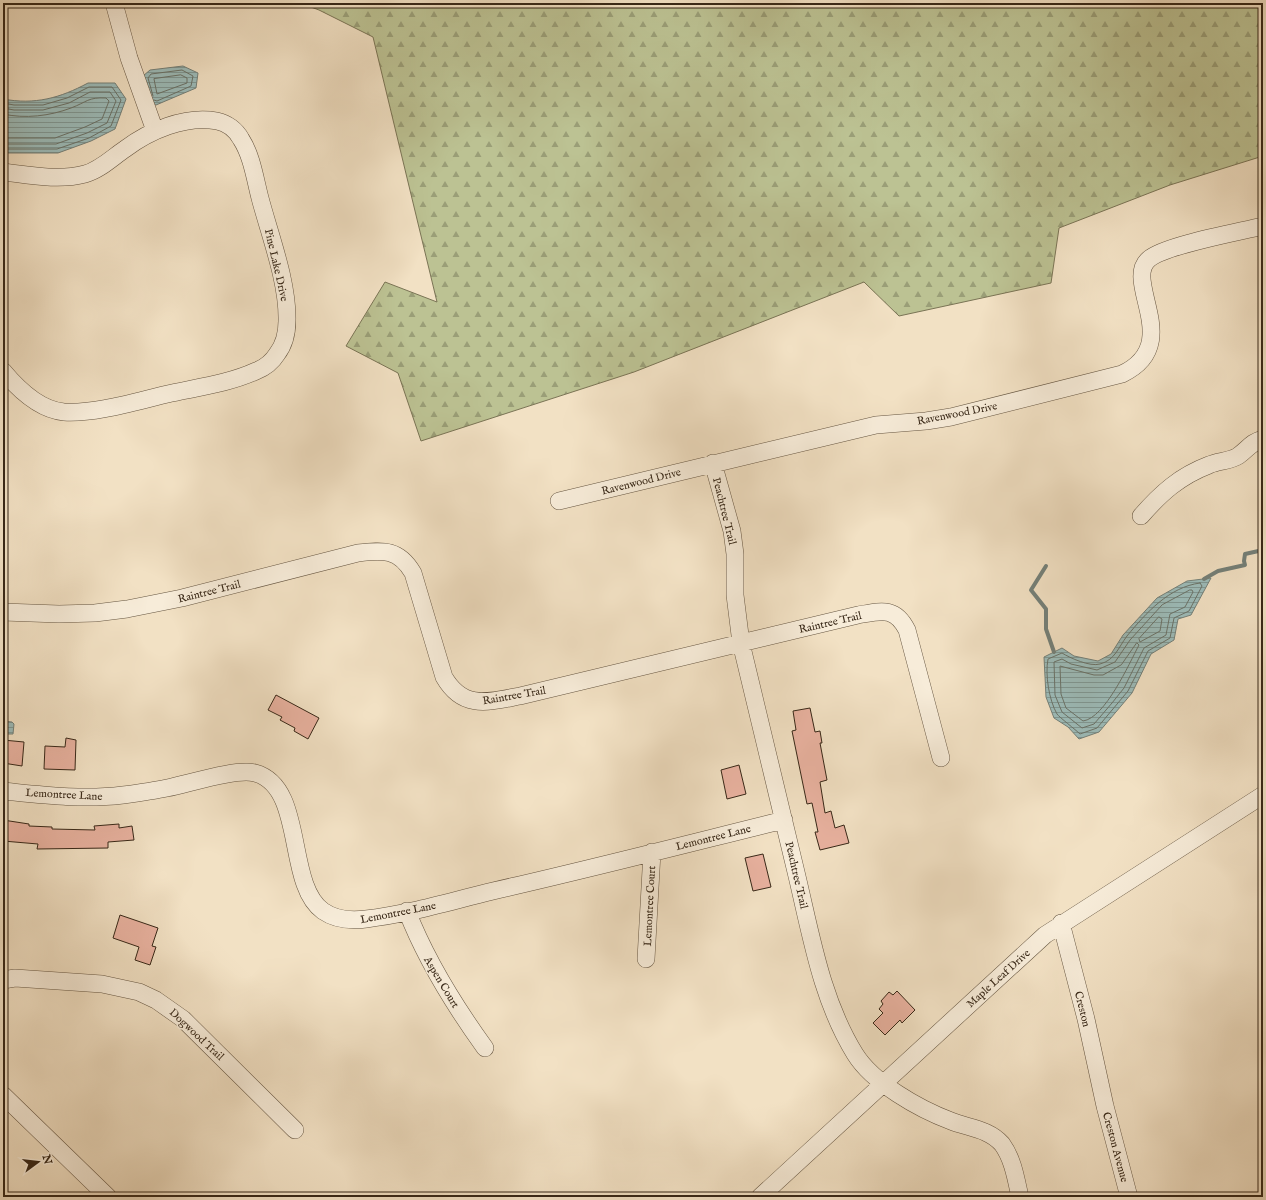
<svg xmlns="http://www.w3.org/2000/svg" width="1266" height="1200" font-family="'IM FELL English',serif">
<defs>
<pattern id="forest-firs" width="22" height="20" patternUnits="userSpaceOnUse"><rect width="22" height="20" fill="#bcc293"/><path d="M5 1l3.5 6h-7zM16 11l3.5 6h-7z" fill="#9a9e77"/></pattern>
<pattern id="water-rules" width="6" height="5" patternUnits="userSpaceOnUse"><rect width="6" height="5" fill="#9cbcba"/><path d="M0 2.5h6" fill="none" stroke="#809996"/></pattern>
</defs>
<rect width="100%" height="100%" fill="#f2e1c4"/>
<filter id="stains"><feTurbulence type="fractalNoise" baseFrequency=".005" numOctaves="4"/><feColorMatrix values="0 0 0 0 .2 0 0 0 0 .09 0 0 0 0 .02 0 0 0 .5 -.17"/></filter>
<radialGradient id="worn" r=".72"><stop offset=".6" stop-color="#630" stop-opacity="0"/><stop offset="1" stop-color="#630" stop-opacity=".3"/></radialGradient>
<path fill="url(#forest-firs)" stroke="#7a7455" d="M 300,3 L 1263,3 L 1263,156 L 1170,185 L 1059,228 L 1051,283 L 899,316 L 864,282 L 634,372 L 421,441 L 398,373 L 346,346 L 385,282 L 437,302 L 373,37 L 319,10 Z"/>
<path fill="url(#water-rules)" stroke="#748079" d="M 183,66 L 198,73 L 196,88 L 156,105 L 150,103 L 143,76 L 150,70 Z
M 88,83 L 115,83 L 126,99 L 115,129 L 91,141 L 58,153 L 3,153 L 3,99 C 35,105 60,98 88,83 Z
M 1211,578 L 1191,615 L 1178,619 L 1174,640 L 1151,654 L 1132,693 L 1099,732 L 1079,739 L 1068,727 L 1054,718 L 1046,697 L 1044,657 L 1062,648 L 1074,656 L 1098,661 L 1111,654 L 1123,635 L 1157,598 L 1187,581 Z
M 3,721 L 12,722 L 14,724 L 13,734 L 7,734 L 3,731 Z"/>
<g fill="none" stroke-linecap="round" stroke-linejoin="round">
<path stroke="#6a7268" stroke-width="1" d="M 181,75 L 187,78 L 187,83 L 157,94 L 154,79 Z
M 153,96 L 148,78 L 151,74 L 182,70 L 193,76 L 191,86 L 157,101 L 154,100
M 3,103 L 14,105 L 43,105 L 67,98 L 89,87 L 112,87 L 121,100 L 111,126 L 89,138 L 57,149 L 3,149
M 3,108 L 14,110 L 43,110 L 69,103 L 90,92 L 110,92 L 116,101 L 107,123 L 87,133 L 56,144 L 3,144
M 3,114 C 25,119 50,116 71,108 C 87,102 88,97 106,98 L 109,101 L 102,119 L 85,127 L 55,138 L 3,138
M 1200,583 L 1202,586 L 1189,611 L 1174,618 L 1170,638 L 1148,651 L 1128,691 L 1097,728 L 1080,734 C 1076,730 1059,717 1057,714 C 1049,700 1045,675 1048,659 L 1062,653 C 1070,658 1090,667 1100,664 C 1115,660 1118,648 1127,636 C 1146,613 1169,587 1200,583 Z
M 1190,590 L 1192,590 L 1193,592 L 1185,607 L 1170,614 L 1166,635 L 1144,648 L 1124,688 L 1112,703 L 1094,724 L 1082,728 L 1062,712 L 1055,695 L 1054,662 L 1062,659 L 1071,664 L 1097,670 L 1115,662 L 1130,640 L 1162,605 Z
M 1159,617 L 1162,619 L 1160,631 L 1140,642 L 1139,639 Z
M 1137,643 L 1139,645 C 1129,664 1105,718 1083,721 L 1066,708 L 1061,694 L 1060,666 L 1094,675 L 1103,675 L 1121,665 Z"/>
<path stroke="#748079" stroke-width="4" d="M 1046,566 L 1031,590 L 1046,609 L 1046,629 L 1054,652
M 1204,579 L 1218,571 L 1245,565 L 1244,561 L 1245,554 L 1263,550"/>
</g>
<path fill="#e9b2a0" stroke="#372717" d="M 276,695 L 319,718 L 308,739 L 294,731 L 295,728 L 280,720 L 282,717 L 268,710 Z
M 810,708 L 815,732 L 820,731 L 822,743 L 820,743 L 827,780 L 820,782 L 825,813 L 831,811 L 835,828 L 844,825 L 849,843 L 820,850 L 815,832 L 818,832 L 812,803 L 807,804 L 792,731 L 796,730 L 793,711 Z
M 66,738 L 76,740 L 75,770 L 44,769 L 45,746 L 65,747 Z
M 3,740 L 24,742 L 22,766 L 3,763 Z
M 739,765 L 746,794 L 727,799 L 721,770 Z
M 3,820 L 29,824 L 29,826 L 52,827 L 52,829 L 95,830 L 94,826 L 119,824 L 119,828 L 132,826 L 134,840 L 108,842 L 108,848 L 37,849 L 38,844 L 3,841 Z
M 763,854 L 771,887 L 753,891 L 745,858 Z
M 120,915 L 158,928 L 152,946 L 156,947 L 150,965 L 135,960 L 139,947 L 113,938 Z
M 897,991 L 915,1010 L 902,1023 L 900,1020 L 885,1035 L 873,1023 L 883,1013 L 879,1009 L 883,1004 L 881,1001 L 889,992 L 893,995 Z"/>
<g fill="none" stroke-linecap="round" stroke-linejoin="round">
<g stroke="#665642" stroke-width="18">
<path id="minor" d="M 114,3 L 129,58 L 155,131
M 3,172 C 29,175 59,181 85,174 C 100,170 113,157 125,149 C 149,131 185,115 217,121 C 227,123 236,130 241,139 C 252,156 255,179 260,198 C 270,236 288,282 287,321 C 287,332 284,345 277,354 C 272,362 264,368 256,371 C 230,383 200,387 172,393 C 140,400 97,414 64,412 C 40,410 18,389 3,371
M 713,463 L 732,531 L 735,554 L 735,595 L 741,643 C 759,719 778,796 796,872 C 811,934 821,999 855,1054 C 873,1083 919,1109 951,1121 C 969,1128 989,1129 1002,1144 C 1013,1159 1016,1179 1020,1197
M 559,501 L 876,425 L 926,421 L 951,417 L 1122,374 C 1185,344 1122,281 1149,259 C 1165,245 1239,232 1263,226
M 1141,516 C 1161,493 1180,476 1209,465 C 1217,461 1231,461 1238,456 C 1248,449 1251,442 1263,439
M 3,612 L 59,614 L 95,613 L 127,609 L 182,598 L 358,553 C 384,550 399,549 413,573 L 444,677 C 463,710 488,702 520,696 L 858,615 C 881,611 895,606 907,630 L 941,758
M 3,791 C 43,795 83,800 123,795 C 138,793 153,791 167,788 C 188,784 236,768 255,773 C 306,787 285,884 323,911 C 336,920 351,921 366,919 C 409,914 451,901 493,891 C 590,869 687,844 784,820
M 407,911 C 426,960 454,1005 485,1048
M 1061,923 L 1086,1019 L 1105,1106 L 1129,1197
M 646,959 L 652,852
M 3,980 L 15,978 L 102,984 L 139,992 L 156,1000 L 183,1019 L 295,1130
M 3,1095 L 108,1197
M 760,1197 L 1045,935 L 1263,795"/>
</g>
<use href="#minor" stroke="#f7ecd9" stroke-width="17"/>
</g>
<g text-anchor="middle" stroke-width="3" stroke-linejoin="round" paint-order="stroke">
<g font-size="11" fill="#372717" stroke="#f7ecd9">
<text transform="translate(277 265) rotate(77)" y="4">Pine Lake Drive</text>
<text transform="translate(957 413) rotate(-11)" y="4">Ravenwood Drive</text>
<text transform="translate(641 481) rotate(-14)" y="4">Ravenwood Drive</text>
<text transform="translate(725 511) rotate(76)" y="4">Peachtree Trail</text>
<text transform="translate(209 591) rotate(-14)" y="4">Raintree Trail</text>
<text transform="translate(830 622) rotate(-13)" y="4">Raintree Trail</text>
<text transform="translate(514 695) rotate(-10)" y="4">Raintree Trail</text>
<text transform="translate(64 794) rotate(3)" y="4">Lemontree Lane</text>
<text transform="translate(713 837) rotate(-14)" y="4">Lemontree Lane</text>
<text transform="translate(797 875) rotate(77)" y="4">Peachtree Trail</text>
<text transform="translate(649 906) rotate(-87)" y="4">Lemontree Court</text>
<text transform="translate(398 912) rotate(-11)" y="4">Lemontree Lane</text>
<text transform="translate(998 978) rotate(-42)" y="4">Maple Leaf Drive</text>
<text transform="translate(442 982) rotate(59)" y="4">Aspen Court</text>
<text transform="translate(1083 1009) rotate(76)" y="4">Creston</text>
<text transform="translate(197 1034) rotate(43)" y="4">Dogwood Trail</text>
<text transform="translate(1116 1147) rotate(75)" y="4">Creston Avenue</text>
</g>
</g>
<rect width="1266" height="1200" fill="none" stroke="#f2e1c4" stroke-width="16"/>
<rect x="4" y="4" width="1258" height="1192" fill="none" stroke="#372717" stroke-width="2"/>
<rect x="8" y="8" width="1250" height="1184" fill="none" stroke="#372717"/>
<g transform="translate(38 1162) rotate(75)" stroke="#f7ecd9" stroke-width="3" paint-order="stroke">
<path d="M0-3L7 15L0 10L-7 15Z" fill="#372717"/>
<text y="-6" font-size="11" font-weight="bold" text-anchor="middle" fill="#372717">N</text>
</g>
<rect width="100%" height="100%" filter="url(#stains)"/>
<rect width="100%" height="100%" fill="url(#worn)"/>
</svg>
